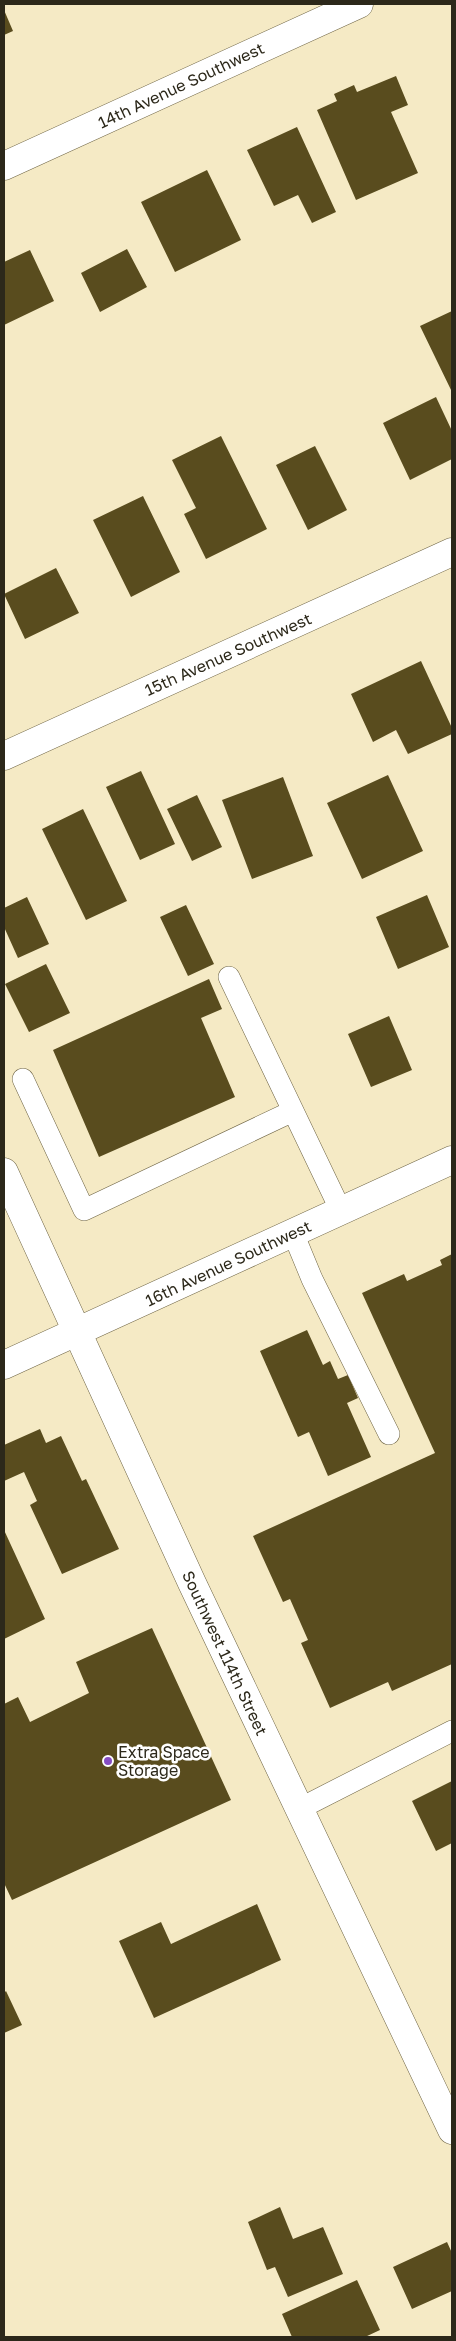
<svg xmlns="http://www.w3.org/2000/svg" width="456" height="2341" font-family="'Golos Text',sans-serif">
<rect width="100%" height="100%" fill="#f5eac5"/>
<path fill="#594c1e" d="M 4,10 L 13,31 L 4,35 Z
M 396,76 L 408,105 L 391,112 L 418,173 L 356,200 L 317,110 L 337,101 L 334,94 L 354,85 L 357,92 Z
M 297,127 L 336,212 L 312,223 L 298,195 L 274,206 L 247,150 Z
M 207,170 L 241,240 L 175,272 L 141,202 Z
M 127,249 L 147,287 L 100,312 L 81,273 Z
M 30,250 L 54,301 L 4,325 L 4,262 Z
M 452,311 L 452,392 L 420,326 Z
M 436,397 L 452,431 L 452,459 L 410,480 L 383,423 Z
M 221,436 L 267,529 L 206,559 L 184,514 L 196,508 L 172,460 Z
M 315,446 L 347,510 L 308,530 L 276,465 Z
M 143,496 L 180,572 L 131,597 L 93,520 Z
M 56,568 L 79,613 L 25,639 L 4,594 Z
M 421,661 L 452,728 L 452,734 L 408,754 L 396,730 L 373,742 L 351,694 Z
M 141,771 L 175,844 L 140,860 L 106,787 Z
M 388,775 L 423,851 L 362,879 L 327,803 Z
M 283,777 L 313,856 L 252,879 L 222,800 Z
M 197,795 L 222,847 L 192,861 L 167,809 Z
M 83,809 L 127,901 L 86,920 L 42,829 Z
M 427,895 L 449,947 L 398,969 L 376,917 Z
M 27,897 L 49,944 L 18,958 L 4,927 L 4,908 Z
M 186,905 L 214,964 L 188,976 L 160,917 Z
M 46,964 L 70,1013 L 29,1032 L 5,984 Z
M 209,979 L 222,1009 L 201,1018 L 235,1097 L 99,1157 L 53,1050 Z
M 389,1016 L 412,1070 L 371,1087 L 348,1034 Z
M 452,1254 L 452,1664 L 392,1691 L 388,1682 L 330,1708 L 301,1643 L 308,1640 L 290,1599 L 283,1602 L 253,1536 L 435,1453 L 362,1293 L 404,1274 L 407,1281 L 442,1265 L 440,1260 Z
M 307,1330 L 323,1365 L 330,1361 L 338,1379 L 348,1375 L 358,1398 L 347,1403 L 371,1457 L 328,1476 L 309,1432 L 298,1437 L 260,1351 Z
M 40,1429 L 46,1443 L 61,1436 L 82,1481 L 86,1479 L 119,1549 L 62,1574 L 30,1505 L 37,1501 L 24,1472 L 4,1481 L 4,1445 Z
M 4,1530 L 45,1619 L 4,1639 Z
M 152,1628 L 231,1800 L 12,1900 L 4,1883 L 4,1704 L 18,1697 L 30,1722 L 89,1693 L 76,1662 Z
M 452,1781 L 452,1843 L 436,1851 L 412,1801 Z
M 257,1904 L 281,1960 L 154,2018 L 119,1941 L 161,1922 L 171,1944 Z
M 6,1991 L 22,2025 L 4,2033 L 4,1993 Z
M 280,2207 L 293,2239 L 323,2227 L 343,2274 L 288,2297 L 275,2267 L 267,2270 L 248,2222 Z
M 447,2242 L 452,2253 L 452,2291 L 412,2309 L 393,2267 Z
M 357,2280 L 380,2330 L 365,2337 L 292,2337 L 282,2314 Z"/>
<g fill="none" stroke-linecap="round" stroke-linejoin="round">
<g stroke="#6e6444" stroke-width="22">
<path id="service" d="M 229,977 L 341,1211
M 23,1079 L 84,1210 L 293,1111
M 293,1233 L 312,1279 L 389,1434
M 299,1809 L 452,1731"/>
</g>
<g stroke="#6e6444" stroke-width="29">
<path id="minor" d="M 4,166 L 359,4
M 4,756 L 452,552"/>
</g>
<g stroke="#6e6444" stroke-width="29">
<path id="tertiary" d="M 4,1172 L 192,1583 L 452,2130"/>
</g>
<g stroke="#6e6444" stroke-width="29">
<path id="secondary" d="M 4,1365 L 452,1160"/>
</g>
<use href="#service" stroke="#fff" stroke-width="21"/>
<use href="#minor" stroke="#fff" stroke-width="28"/>
<use href="#tertiary" stroke="#fff" stroke-width="28"/>
<use href="#secondary" stroke="#fff" stroke-width="28"/>
</g>
<circle fill="#864dc4" stroke="#fff" stroke-width="2" cx="108" cy="1761" r="5"/>
<g text-anchor="middle" stroke-width="5" stroke-linejoin="round" paint-order="stroke">
<g font-size="16" fill="#2c281a" stroke="#fff">
<text transform="translate(181 85) rotate(-25)" y="6">14th Avenue Southwest</text>
<text transform="translate(228 654) rotate(-24)" y="6">15th Avenue Southwest</text>
<text transform="translate(228 1263) rotate(-25)" y="6">16th Avenue Southwest</text>
<text transform="translate(225 1653) rotate(65)" y="6">Southwest 114th Street</text>
</g>
<g font-size="16" fill="#2c281a" stroke="#fff" text-anchor="start">
<text x="118" y="1758">Extra Space<tspan x="118" dy="18">Storage</tspan></text>
</g>
</g>
<rect width="456" height="2341" fill="none" stroke="#2c281a" stroke-width="10"/>
</svg>
